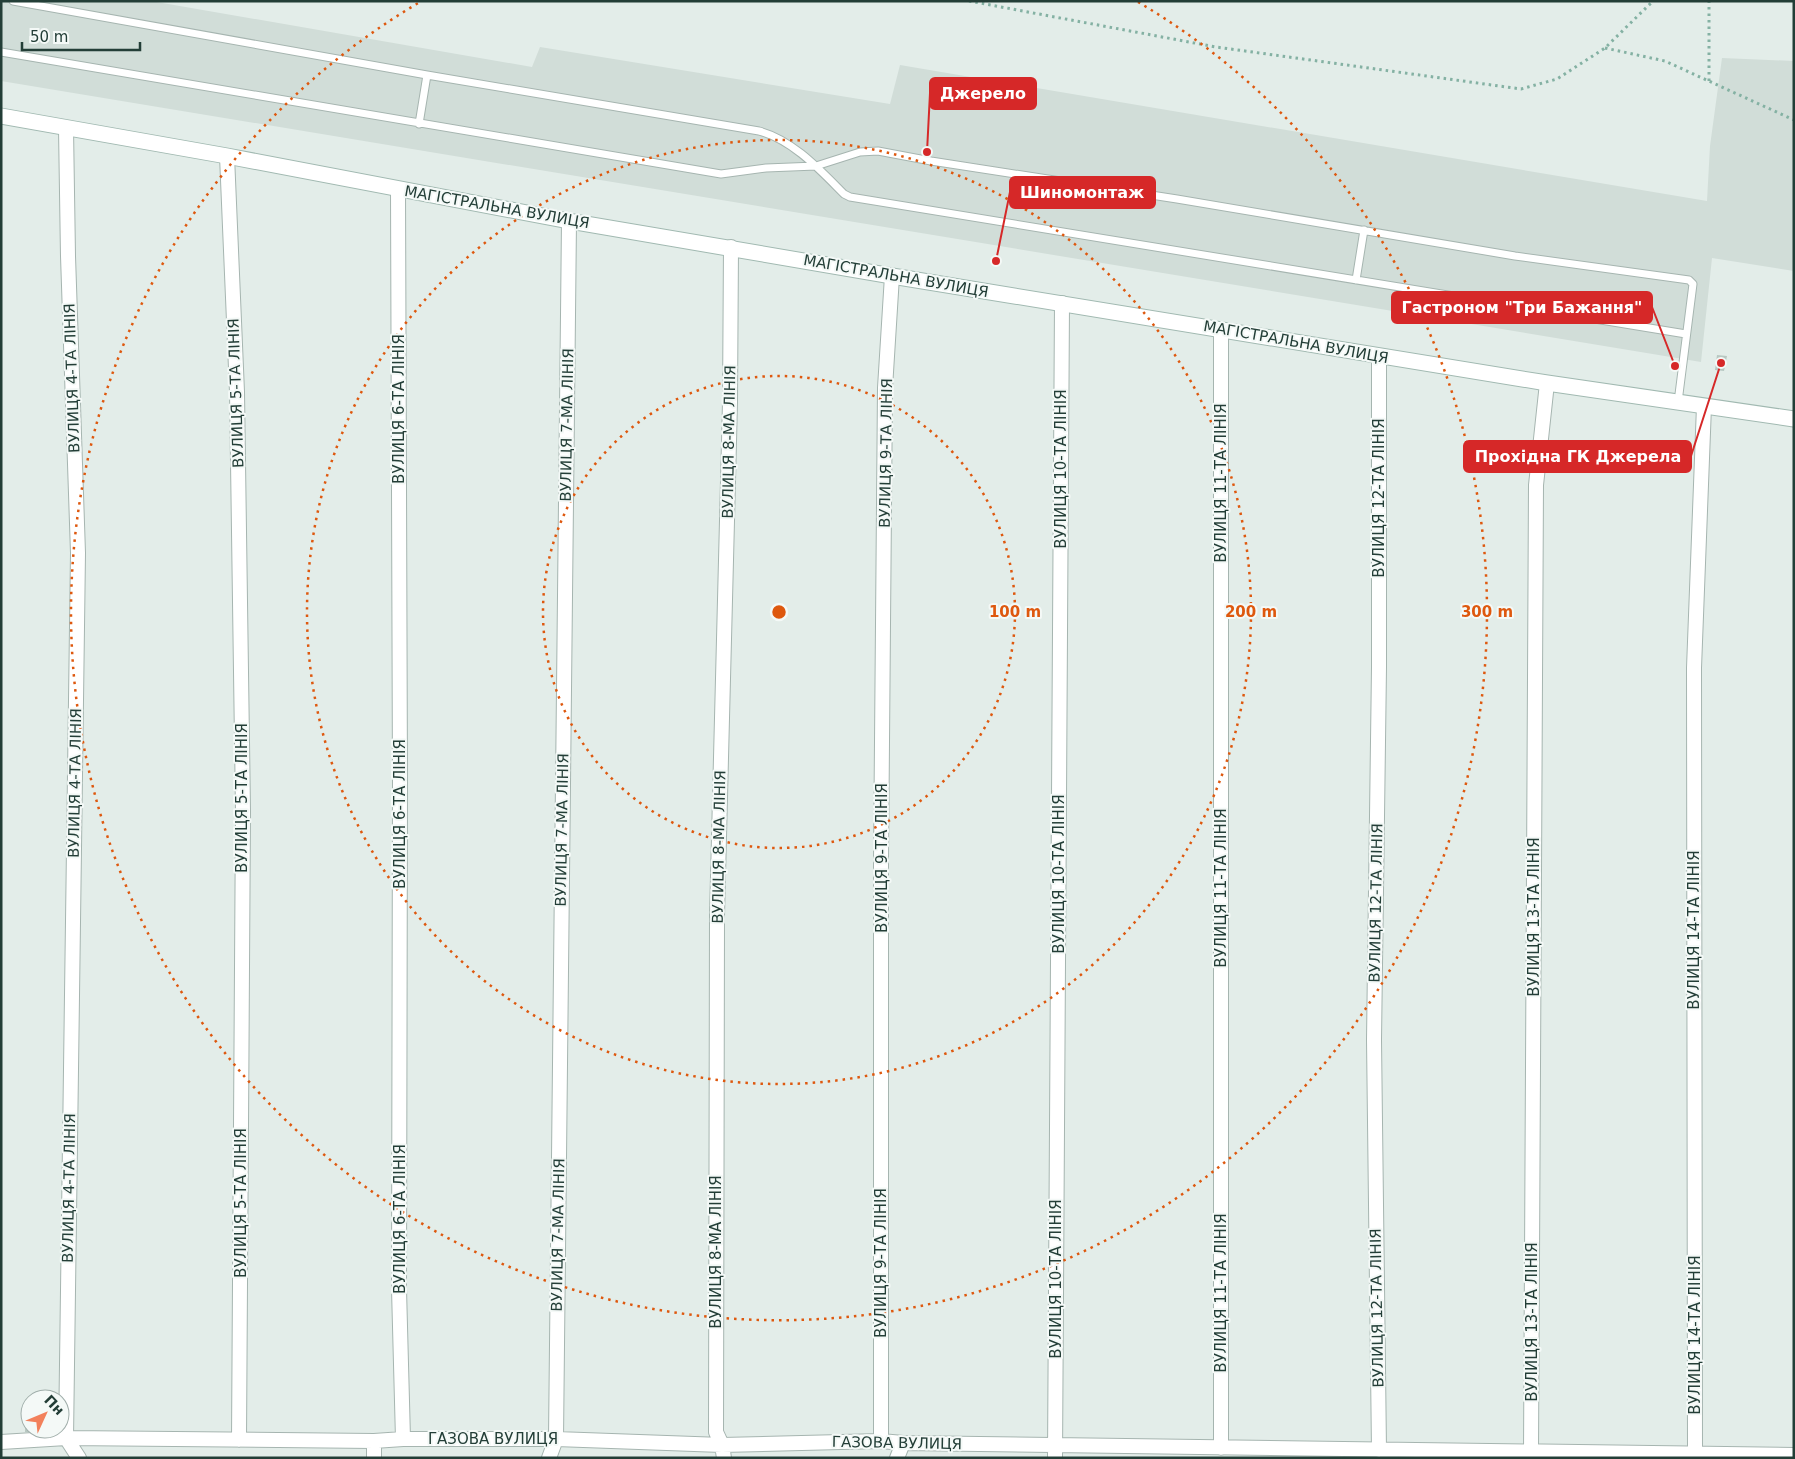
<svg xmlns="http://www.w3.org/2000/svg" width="1795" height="1459" font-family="'DejaVu Sans',sans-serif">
<rect width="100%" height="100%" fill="#e3ede9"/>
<path fill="#d1ddd8" d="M 1,1 L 151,1 L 532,67 L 540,47 L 890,104 L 900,65 L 1707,201 L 1710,146 L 1722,58 L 1794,61 L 1794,271 L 1712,258 L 1701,362 L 1,81 Z"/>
<path fill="#b8c8c2" d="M 1717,355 L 1727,356 L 1724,371 L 1715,370 Z
M 26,1399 L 30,1399 L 30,1429 L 49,1429 L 49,1432 L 25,1432 Z"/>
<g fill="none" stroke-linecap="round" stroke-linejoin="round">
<g stroke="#a6b5b0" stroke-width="9">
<path id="lane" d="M 13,1 L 427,75 L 759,131 C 793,140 820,170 844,194 L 850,197 L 1686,334
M 1,52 L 721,174 L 766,168 L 816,166 L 860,152 L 878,151 L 931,161 L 1177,199 L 1515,256 L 1689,280 L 1693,284 L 1678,402
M 419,124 L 427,75
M 1356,280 L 1364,230"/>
</g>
<g stroke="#a6b5b0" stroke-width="16">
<path id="street" d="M 66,128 L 68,256 L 78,553 L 66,1438 L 79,1458
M 227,156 L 237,392 L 243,811 L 239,1440
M 398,189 L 400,786 L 399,1289 L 403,1439
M 1221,329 L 1221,1448
M 881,1441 L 881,860 L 885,388 L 892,276
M 1,1442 L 66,1438 L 374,1441 L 403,1439 L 556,1439 L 722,1445 L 881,1441 L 903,1443 L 1794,1455
M 1379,1450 L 1374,1040 L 1379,667 L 1379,356
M 1531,1452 L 1536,485 L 1547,383
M 1695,1454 L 1694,668 L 1704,406
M 374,1458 L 374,1441
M 549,1458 L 556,1439 L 569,221
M 724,1458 L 722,1445 L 716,1432 L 717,916 L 730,402 L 731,247
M 897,1458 L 903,1443
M 1055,1458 L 1062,303"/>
</g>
<g stroke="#a1b9b1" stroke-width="17">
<path id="secondary" d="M 1,116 L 227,156 L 569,221 L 892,276 L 1547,383 L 1794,419"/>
</g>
<path stroke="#84b1a3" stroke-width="3" stroke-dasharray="2.5 4" stroke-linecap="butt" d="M 969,1 L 1216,47 L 1521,89 L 1557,79 L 1605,48 L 1653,1
M 1605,48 L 1665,61 L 1794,120
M 1709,81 L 1709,1"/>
<use href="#lane" stroke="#fff" stroke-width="7"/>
<use href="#street" stroke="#fff" stroke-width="14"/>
<use href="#secondary" stroke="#fff" stroke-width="15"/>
</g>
<g fill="none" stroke="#de580e" stroke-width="2.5" stroke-dasharray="2.5 5">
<circle cx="779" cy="612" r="236"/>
<circle cx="779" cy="612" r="472"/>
<path d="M1138 2A708 708 0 1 1 420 2"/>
</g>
<g text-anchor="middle" stroke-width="4" stroke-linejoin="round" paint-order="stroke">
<g font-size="15" fill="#233e37" stroke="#f4f9f7">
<text transform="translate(497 207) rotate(10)" y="5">МАГІСТРАЛЬНА ВУЛИЦЯ</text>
<text transform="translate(896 276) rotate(10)" y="5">МАГІСТРАЛЬНА ВУЛИЦЯ</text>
<text transform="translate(1296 342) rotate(10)" y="5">МАГІСТРАЛЬНА ВУЛИЦЯ</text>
<text transform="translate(72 378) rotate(-92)" y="5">ВУЛИЦЯ 4-ТА ЛІНІЯ</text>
<text transform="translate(236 393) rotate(-92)" y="5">ВУЛИЦЯ 5-ТА ЛІНІЯ</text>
<text transform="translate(399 409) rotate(-90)" y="5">ВУЛИЦЯ 6-ТА ЛІНІЯ</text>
<text transform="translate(567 425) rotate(-89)" y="5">ВУЛИЦЯ 7-МА ЛІНІЯ</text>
<text transform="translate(729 442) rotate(-89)" y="5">ВУЛИЦЯ 8-МА ЛІНІЯ</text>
<text transform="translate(886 453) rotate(-89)" y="5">ВУЛИЦЯ 9-ТА ЛІНІЯ</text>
<text transform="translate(1061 469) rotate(-90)" y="5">ВУЛИЦЯ 10-ТА ЛІНІЯ</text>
<text transform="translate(1221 483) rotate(-90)" y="5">ВУЛИЦЯ 11-ТА ЛІНІЯ</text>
<text transform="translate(1379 498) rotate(-90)" y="5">ВУЛИЦЯ 12-ТА ЛІНІЯ</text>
<text transform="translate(75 783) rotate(-89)" y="5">ВУЛИЦЯ 4-ТА ЛІНІЯ</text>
<text transform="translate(242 798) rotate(-90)" y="5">ВУЛИЦЯ 5-ТА ЛІНІЯ</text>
<text transform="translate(400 814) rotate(-90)" y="5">ВУЛИЦЯ 6-ТА ЛІНІЯ</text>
<text transform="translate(562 830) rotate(-89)" y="5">ВУЛИЦЯ 7-МА ЛІНІЯ</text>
<text transform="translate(719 847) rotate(-89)" y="5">ВУЛИЦЯ 8-МА ЛІНІЯ</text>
<text transform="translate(882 858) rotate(-90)" y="5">ВУЛИЦЯ 9-ТА ЛІНІЯ</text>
<text transform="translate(1059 874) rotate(-90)" y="5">ВУЛИЦЯ 10-ТА ЛІНІЯ</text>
<text transform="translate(1221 888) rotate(-90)" y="5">ВУЛИЦЯ 11-ТА ЛІНІЯ</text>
<text transform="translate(1376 903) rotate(-89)" y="5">ВУЛИЦЯ 12-ТА ЛІНІЯ</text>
<text transform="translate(1534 917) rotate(-90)" y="5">ВУЛИЦЯ 13-ТА ЛІНІЯ</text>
<text transform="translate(1694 930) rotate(-90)" y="5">ВУЛИЦЯ 14-ТА ЛІНІЯ</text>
<text transform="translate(69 1188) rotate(-89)" y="5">ВУЛИЦЯ 4-ТА ЛІНІЯ</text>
<text transform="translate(241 1203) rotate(-90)" y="5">ВУЛИЦЯ 5-ТА ЛІНІЯ</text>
<text transform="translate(400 1219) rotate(-90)" y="5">ВУЛИЦЯ 6-ТА ЛІНІЯ</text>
<text transform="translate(558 1235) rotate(-89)" y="5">ВУЛИЦЯ 7-МА ЛІНІЯ</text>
<text transform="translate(716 1252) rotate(-90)" y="5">ВУЛИЦЯ 8-МА ЛІНІЯ</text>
<text transform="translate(881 1263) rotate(-90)" y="5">ВУЛИЦЯ 9-ТА ЛІНІЯ</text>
<text transform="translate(1056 1279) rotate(-90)" y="5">ВУЛИЦЯ 10-ТА ЛІНІЯ</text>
<text transform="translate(1221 1293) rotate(-90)" y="5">ВУЛИЦЯ 11-ТА ЛІНІЯ</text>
<text transform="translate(1377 1308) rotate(-91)" y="5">ВУЛИЦЯ 12-ТА ЛІНІЯ</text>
<text transform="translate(1532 1322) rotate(-90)" y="5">ВУЛИЦЯ 13-ТА ЛІНІЯ</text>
<text transform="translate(1695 1335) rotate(-90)" y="5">ВУЛИЦЯ 14-ТА ЛІНІЯ</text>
<text x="493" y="1444">ГАЗОВА ВУЛИЦЯ</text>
<text transform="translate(897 1443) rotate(1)" y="5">ГАЗОВА ВУЛИЦЯ</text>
</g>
</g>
<circle cx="779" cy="612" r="8" fill="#de580e" stroke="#f4f9f7" stroke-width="2.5"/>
<g font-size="15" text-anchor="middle" font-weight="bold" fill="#de580e" stroke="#f4f9f7" stroke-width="4" stroke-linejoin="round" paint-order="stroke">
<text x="1015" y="617">100 m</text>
<text x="1251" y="617">200 m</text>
<text x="1487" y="617">300 m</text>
</g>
<path fill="none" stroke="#d62828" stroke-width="2" d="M927 152L930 93M996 261L1010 192M1675 366L1652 307M1721 363L1691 456"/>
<g fill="#d62828" stroke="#f4f9f7" stroke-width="2">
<circle cx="927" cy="152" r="5"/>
<circle cx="996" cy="261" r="5"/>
<circle cx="1675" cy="366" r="5"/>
<circle cx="1721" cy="363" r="5"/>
</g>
<g fill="#d62828" stroke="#d62828" stroke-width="2">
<rect x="930" y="78" width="106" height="31" rx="5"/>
<rect x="1010" y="177" width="145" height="31" rx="5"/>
<rect x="1392" y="292" width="260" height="31" rx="5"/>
<rect x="1464" y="441" width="227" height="31" rx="5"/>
</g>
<g font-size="16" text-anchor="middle" font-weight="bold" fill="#fff">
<text x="983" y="99">Джерело</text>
<text x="1082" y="198">Шиномонтаж</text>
<text x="1522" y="313">Гастроном "Три Бажання"</text>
<text x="1578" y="462">Прохідна ГК Джерела</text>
</g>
<rect width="1795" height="1459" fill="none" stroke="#233e37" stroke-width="5"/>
<g transform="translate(45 1414) rotate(46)"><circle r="24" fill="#f4f9f7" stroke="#a0aeaa"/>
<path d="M0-4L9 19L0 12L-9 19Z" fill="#f2815c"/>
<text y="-8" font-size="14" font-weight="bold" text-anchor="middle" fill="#233e37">Пн</text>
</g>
<path d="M22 42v8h118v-8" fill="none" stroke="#233e37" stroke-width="2.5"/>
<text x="30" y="42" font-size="15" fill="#233e37" stroke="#f4f9f7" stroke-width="4" paint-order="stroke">50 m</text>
</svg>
